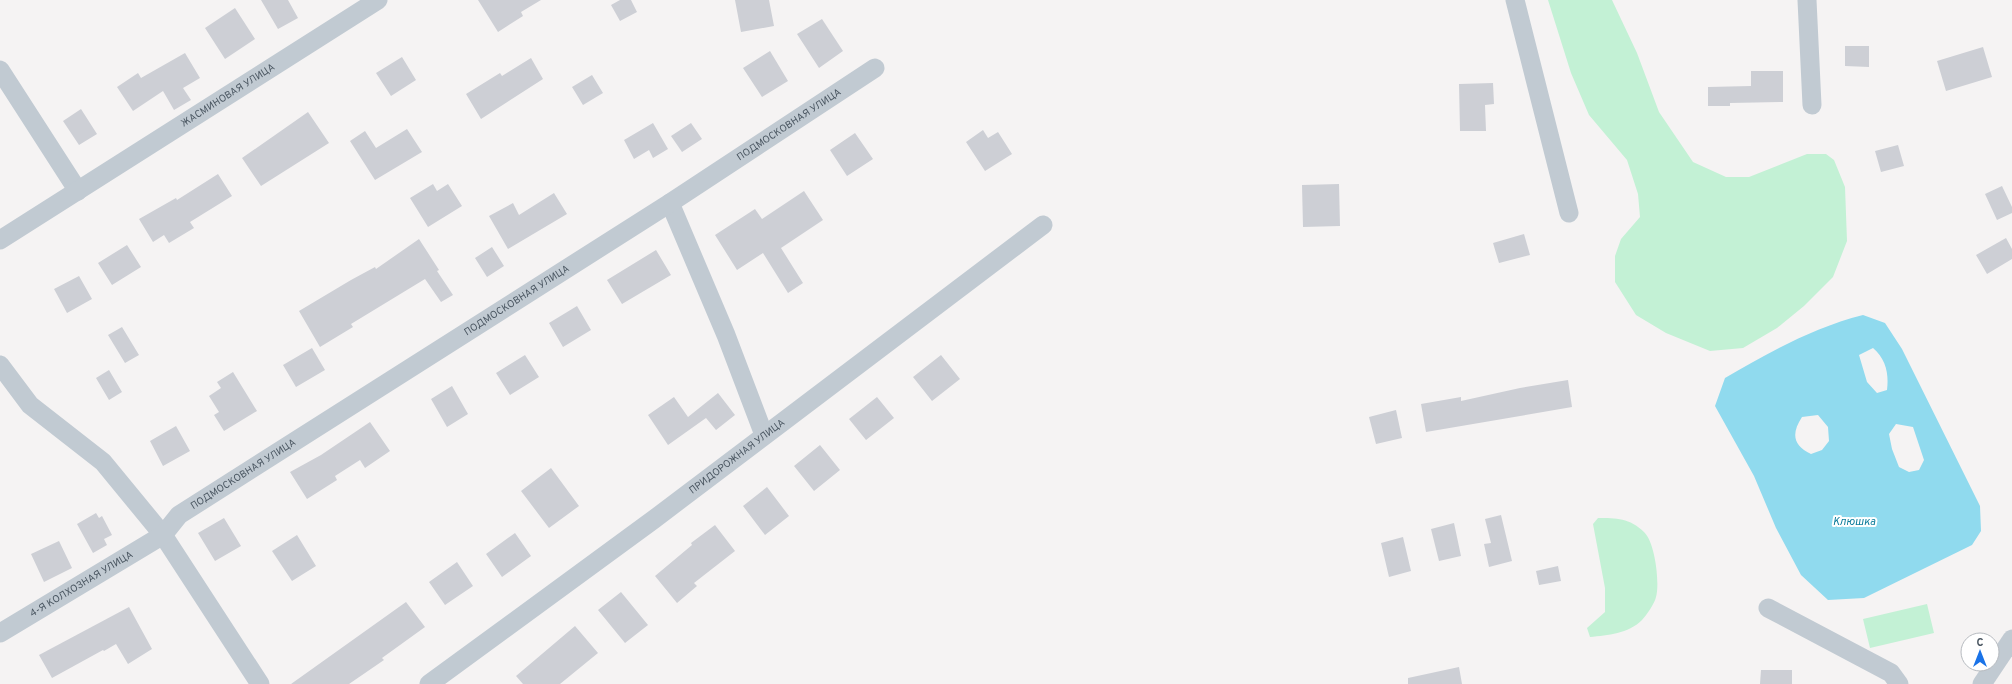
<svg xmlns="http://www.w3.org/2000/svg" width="2012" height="684" viewBox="0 0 2012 684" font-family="Overpass,sans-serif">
<rect width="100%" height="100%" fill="#f5f3f3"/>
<path fill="#c3f1d5" d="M 1548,0 L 1612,0 L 1637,53 L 1659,112 L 1693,162 L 1726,177 L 1749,177 L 1807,154 L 1826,154 L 1834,160 L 1845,187 L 1847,241 L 1833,277 L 1804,306 L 1777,328 L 1743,348 L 1710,351 L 1666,333 L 1636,315 L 1615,282 L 1615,256 L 1621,239 L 1640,217 L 1638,194 L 1627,160 L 1589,115 L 1571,73 Z
M 1598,518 C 1616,518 1630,518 1644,532 C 1655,542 1660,583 1656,597 C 1655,603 1646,616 1642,620 C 1628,634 1608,635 1590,637 L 1587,628 L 1605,612 L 1605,588 L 1593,524 Z
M 1927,604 L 1934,633 L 1870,648 L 1863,619 Z"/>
<path fill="#90daee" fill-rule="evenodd" d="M 1863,315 L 1885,323 L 1902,349 L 1980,506 L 1981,531 L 1972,545 L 1864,598 L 1828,600 L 1801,575 L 1776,528 L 1754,476 L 1715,406 L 1725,378 C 1770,352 1812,328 1863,315 ZM 1873,348 C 1886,359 1889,374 1887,390 L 1877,393 L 1867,382 L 1859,355 ZM 1818,415 L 1828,427 L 1829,441 L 1822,450 L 1811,454 C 1793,445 1791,434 1802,417 ZM 1896,424 L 1913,427 L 1924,460 L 1919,470 L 1909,472 L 1899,467 L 1892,449 L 1889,434 Z"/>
<path fill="#cdcfd5" d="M 261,0 L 288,0 L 298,18 L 278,29 Z
M 478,0 L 541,0 L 521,12 L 523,16 L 498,32 Z
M 620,0 L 631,0 L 637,12 L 620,21 L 611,5 Z
M 735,0 L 769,0 L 774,26 L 741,32 Z
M 235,8 L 255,39 L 225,59 L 205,28 Z
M 822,19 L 843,51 L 819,68 L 797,34 Z
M 1845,46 L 1869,46 L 1869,67 L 1845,66 Z
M 1983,47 L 1992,77 L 1946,91 L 1937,61 Z
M 770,51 L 788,81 L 762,97 L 743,68 Z
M 185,53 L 200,78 L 183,88 L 191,100 L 174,110 L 163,91 L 133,111 L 117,87 L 138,73 L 141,78 Z
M 402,57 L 416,80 L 391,96 L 376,73 Z
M 531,58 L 543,79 L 481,119 L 466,94 L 500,73 L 502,76 Z
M 1751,71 L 1783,71 L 1783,102 L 1730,103 L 1730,106 L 1708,106 L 1708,87 L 1751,86 Z
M 592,75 L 603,93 L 583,105 L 572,87 Z
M 1493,83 L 1494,104 L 1485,105 L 1486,131 L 1460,131 L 1459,84 Z
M 81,109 L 97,134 L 79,145 L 63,121 Z
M 308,112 L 329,143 L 261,186 L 242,158 Z
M 653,123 L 668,149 L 653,158 L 649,150 L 634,159 L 624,140 Z
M 691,123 L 702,139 L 682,152 L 671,136 Z
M 407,129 L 422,152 L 375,180 L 350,141 L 365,131 L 376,148 Z
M 983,130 L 988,138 L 998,132 L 1012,154 L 985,171 L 966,142 Z
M 855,133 L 873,159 L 847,176 L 830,150 Z
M 1898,145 L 1904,166 L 1881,172 L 1875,151 Z
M 218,174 L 232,196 L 190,222 L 194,228 L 169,243 L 164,235 L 153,242 L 139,219 L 176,198 L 177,200 Z
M 433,184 L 437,191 L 448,184 L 462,206 L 428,227 L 410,198 Z
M 1339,184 L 1340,226 L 1303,227 L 1302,185 Z
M 2002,186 L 2012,207 L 2012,213 L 1997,220 L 1985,194 Z
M 804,191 L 823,220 L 781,248 L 803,283 L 788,293 L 763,253 L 737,270 L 715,235 L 755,209 L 762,219 Z
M 554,193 L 567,214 L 508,249 L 489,216 L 513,203 L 519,215 Z
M 1524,234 L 1530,255 L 1499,263 L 1493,243 Z
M 2006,238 L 2012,249 L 2012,259 L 1987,274 L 1976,255 Z
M 419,239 L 439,270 L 437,271 L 453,295 L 441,302 L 425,279 L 351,324 L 353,327 L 320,347 L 299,311 L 351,280 L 375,267 L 376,269 Z
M 127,245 L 141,267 L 112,285 L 98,263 Z
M 492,247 L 504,266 L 487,277 L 475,258 Z
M 656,250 L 671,275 L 622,304 L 607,280 Z
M 79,276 L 92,299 L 67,313 L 54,289 Z
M 577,306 L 591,330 L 563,347 L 549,323 Z
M 122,327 L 139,355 L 125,363 L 108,335 Z
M 312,348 L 325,370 L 296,387 L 283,365 Z
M 525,355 L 539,377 L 510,395 L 496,373 Z
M 941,355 L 960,379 L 932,401 L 913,377 Z
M 109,370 L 122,392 L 109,400 L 96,378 Z
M 233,372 L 257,411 L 224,431 L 214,415 L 219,412 L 209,396 L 221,388 L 217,382 Z
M 1568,380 L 1572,407 L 1426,432 L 1421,404 L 1461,397 L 1461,401 L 1520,388 Z
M 452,386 L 468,414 L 447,427 L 431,399 Z
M 718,393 L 735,415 L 716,430 L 706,418 L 668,445 L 648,415 L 674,397 L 688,417 Z
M 877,397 L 894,418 L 866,440 L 849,419 Z
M 1396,410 L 1402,438 L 1376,444 L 1369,417 Z
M 370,422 L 390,451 L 365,468 L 360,460 L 335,476 L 337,480 L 307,499 L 290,472 L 321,455 Z
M 176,426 L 190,451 L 163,466 L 150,441 Z
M 820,445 L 840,470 L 814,491 L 794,466 Z
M 551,468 L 579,506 L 549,528 L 521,491 Z
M 767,487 L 789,516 L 765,535 L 743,506 Z
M 96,513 L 99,518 L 102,516 L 112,535 L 104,539 L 107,545 L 93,553 L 77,524 Z
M 1501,515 L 1512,561 L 1489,567 L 1484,544 L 1491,543 L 1485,519 Z
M 224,518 L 241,546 L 215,561 L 198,533 Z
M 1454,523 L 1461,556 L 1439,561 L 1431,529 Z
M 715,525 L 735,551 L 694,583 L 697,586 L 677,603 L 655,576 L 692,545 L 691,543 Z
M 515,533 L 531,556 L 502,577 L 486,554 Z
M 297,535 L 316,566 L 292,581 L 272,551 Z
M 1403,537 L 1411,571 L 1389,577 L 1381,543 Z
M 59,541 L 72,568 L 44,582 L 31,554 Z
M 457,562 L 473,586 L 445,605 L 429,582 Z
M 1558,566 L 1561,581 L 1539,585 L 1536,571 Z
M 621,592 L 648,625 L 625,643 L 598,610 Z
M 406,602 L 425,627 L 382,658 L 384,660 L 349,684 L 291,684 Z
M 129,607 L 152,649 L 128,664 L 116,644 L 104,651 L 103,650 L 52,678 L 39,655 Z
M 575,626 L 598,653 L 560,684 L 523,684 L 516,676 Z
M 1459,667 L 1462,684 L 1408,684 L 1408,678 Z
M 1761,670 L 1792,670 L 1792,684 L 1760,684 Z"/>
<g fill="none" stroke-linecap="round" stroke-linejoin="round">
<g stroke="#c1cad2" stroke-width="19">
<path d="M 1515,0 L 1569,213"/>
<path d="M 1807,0 L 1812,105"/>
<path d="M 0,70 L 78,191"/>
<path d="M 670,203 L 726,335 L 764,435"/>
<path id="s1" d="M 0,240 L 378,0"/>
<path d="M 0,365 L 30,405 L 103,462 L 163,535 L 260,684"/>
<path d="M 1768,608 L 1891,673 L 1899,684"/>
<path id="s2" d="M 0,633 L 163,535 L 179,515 L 670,203 L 875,68"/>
<path id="s3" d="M 429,684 L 653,520 L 1043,225"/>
<path d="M 1982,684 L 2012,639"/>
</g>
</g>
<g text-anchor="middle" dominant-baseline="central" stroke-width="4" stroke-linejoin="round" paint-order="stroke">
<g font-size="10" fill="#4a5661" stroke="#fff">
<text stroke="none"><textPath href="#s1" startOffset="270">ЖАСМИНОВАЯ УЛИЦА</textPath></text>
<text stroke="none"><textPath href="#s2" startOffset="940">ПОДМОСКОВНАЯ УЛИЦА</textPath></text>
<text stroke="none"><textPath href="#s2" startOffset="616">ПОДМОСКОВНАЯ УЛИЦА</textPath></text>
<text stroke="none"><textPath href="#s3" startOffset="383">ПРИДОРОЖНАЯ УЛИЦА</textPath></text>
<text stroke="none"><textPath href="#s2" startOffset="292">ПОДМОСКОВНАЯ УЛИЦА</textPath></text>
<text stroke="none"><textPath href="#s2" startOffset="95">4-Я КОЛХОЗНАЯ УЛИЦА</textPath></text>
</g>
<g font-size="11" font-style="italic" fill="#0c7c9b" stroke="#fff">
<text x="1854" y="522">Клюшка</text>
</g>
</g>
<g transform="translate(1980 652)"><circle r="19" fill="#ffffff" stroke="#b7bbc0"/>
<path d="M0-3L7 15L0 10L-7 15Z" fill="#1a73e8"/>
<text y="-6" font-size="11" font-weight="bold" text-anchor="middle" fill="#4a5661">С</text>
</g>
</svg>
